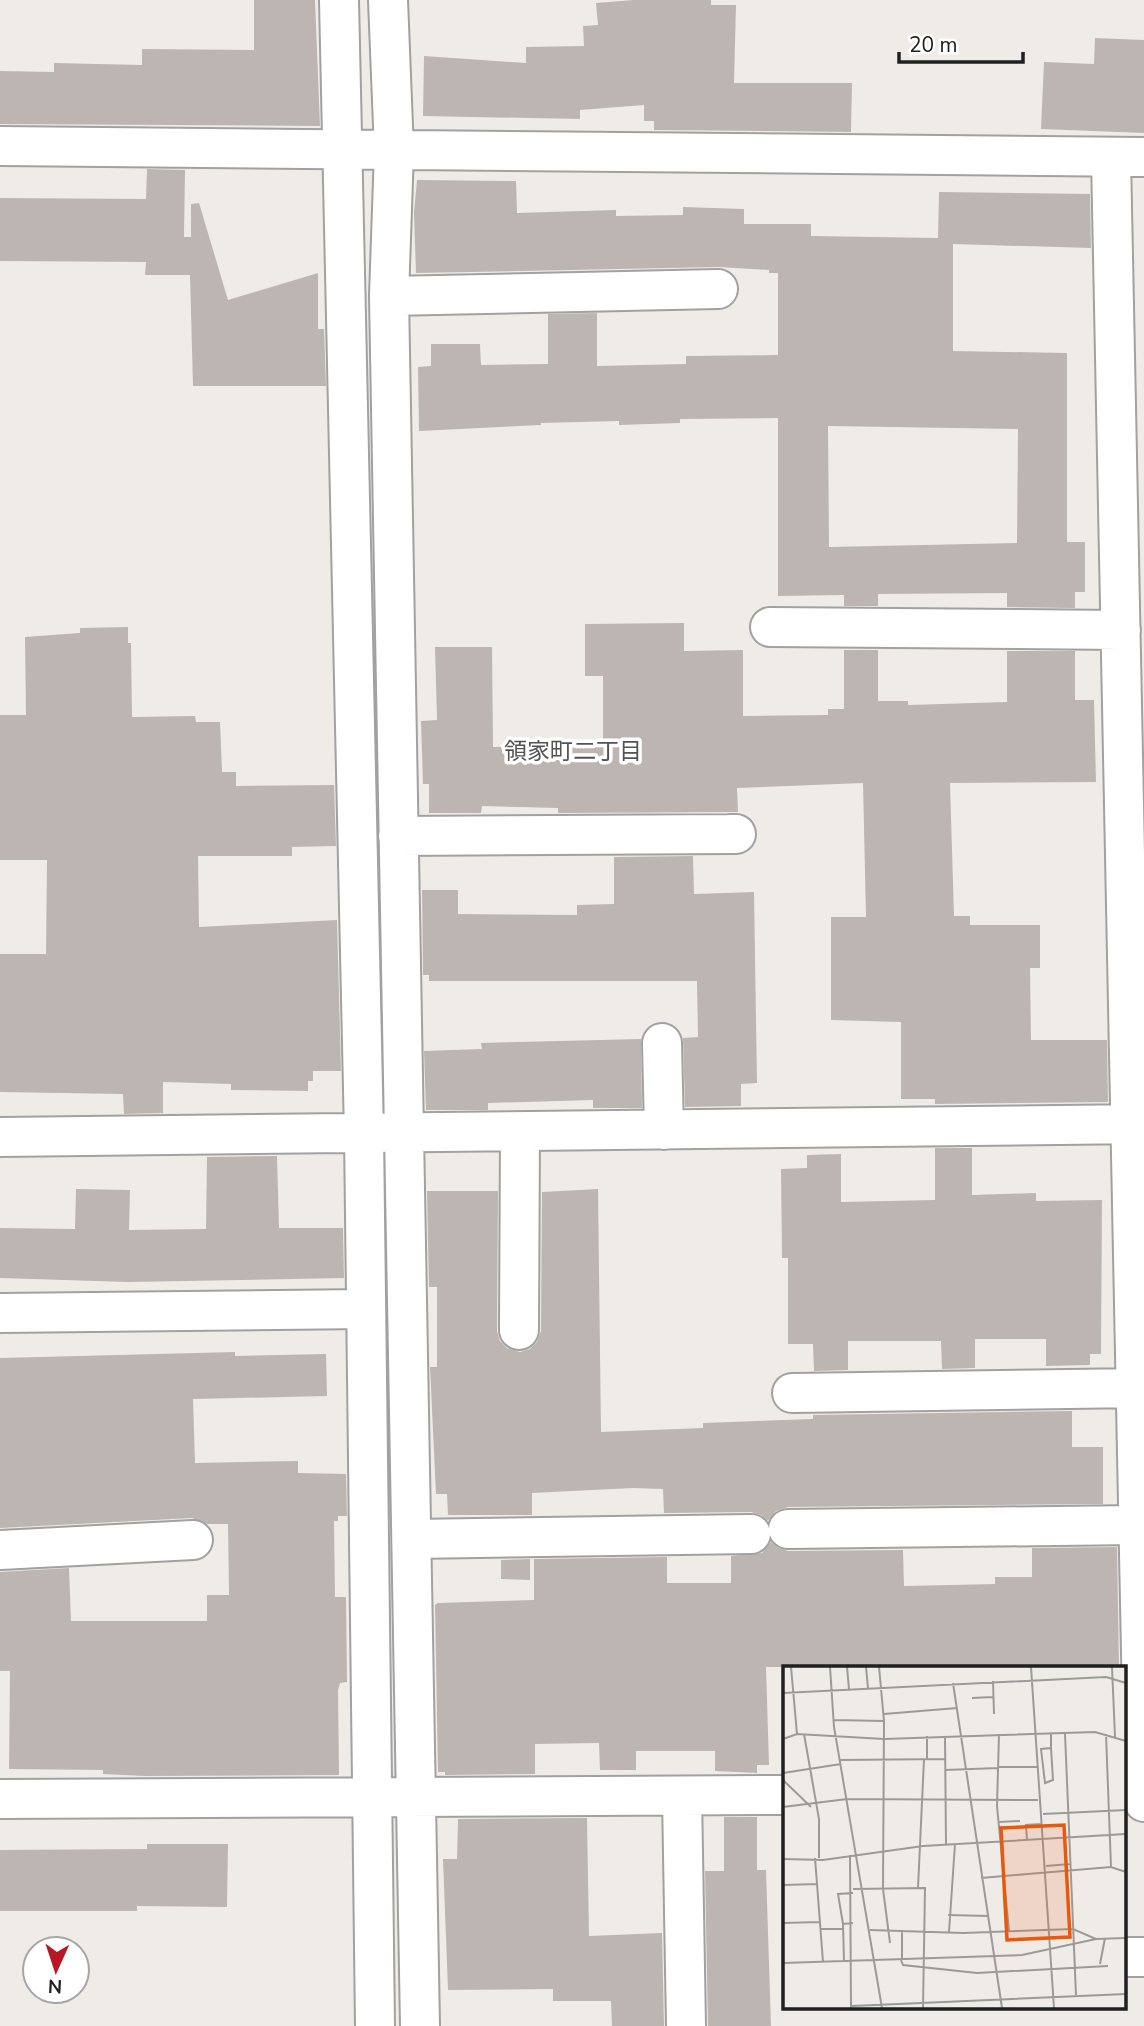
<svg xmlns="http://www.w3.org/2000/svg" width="1144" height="2026" viewBox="0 0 1144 2026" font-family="'Nunito Sans','Noto Sans JP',sans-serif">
<rect width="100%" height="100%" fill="#efece8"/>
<path fill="#bdb5b1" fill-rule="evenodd" d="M 254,0 L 315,0 L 320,126 L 0,124 L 0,71 L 54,72 L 54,63 L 142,65 L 142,49 L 254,50 Z
M 634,0 L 711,0 L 711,5 L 736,5 L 734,83 L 852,83 L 851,132 L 654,130 L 654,121 L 644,121 L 644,105 L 580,110 L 580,119 L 423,116 L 424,56 L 526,63 L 526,47 L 584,46 L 583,26 L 598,25 L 596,3 Z
M 1095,38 L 1144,40 L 1144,133 L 1041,129 L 1044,62 L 1094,64 Z
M 147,169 L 185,170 L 184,237 L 191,237 L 191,204 L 199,203 L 228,300 L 318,273 L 318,329 L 324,329 L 326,386 L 193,386 L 190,275 L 145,275 L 146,262 L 0,261 L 0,198 L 146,199 Z
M 417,180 L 516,181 L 517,213 L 616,210 L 616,216 L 683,215 L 683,207 L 744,209 L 744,224 L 811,224 L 811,236 L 938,238 L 939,192 L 1090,194 L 1091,248 L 953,244 L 953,351 L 1067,353 L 1067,542 L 1085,542 L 1085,592 L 1075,592 L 1075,608 L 1007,607 L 1007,593 L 878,594 L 878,606 L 844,606 L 844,595 L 778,596 L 778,418 L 680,419 L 680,423 L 619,425 L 619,421 L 541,423 L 541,425 L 419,431 L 418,367 L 431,366 L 431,344 L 480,344 L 481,365 L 548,364 L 548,314 L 597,313 L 597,366 L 686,364 L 686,356 L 778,355 L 778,273 L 769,273 L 769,270 L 718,267 L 416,273 L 414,213 ZM 828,426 L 1018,429 L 1017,543 L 829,547 Z
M 684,623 L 684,651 L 743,650 L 743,716 L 828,715 L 828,709 L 844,709 L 844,650 L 878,650 L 878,701 L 908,701 L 908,705 L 1007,702 L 1007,651 L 1075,651 L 1075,700 L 1094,700 L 1096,782 L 950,783 L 954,916 L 970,916 L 970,925 L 1040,925 L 1040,968 L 1030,968 L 1031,1040 L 1107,1040 L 1108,1102 L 935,1104 L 935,1099 L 901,1099 L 901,1022 L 831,1020 L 831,917 L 866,917 L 863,783 L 737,788 L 738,812 L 558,813 L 558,808 L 482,806 L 481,813 L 429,813 L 429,784 L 423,784 L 421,721 L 437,720 L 435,647 L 492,647 L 493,747 L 603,745 L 603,676 L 585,676 L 585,624 Z
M 128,627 L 128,643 L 131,643 L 132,717 L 195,716 L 196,722 L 220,722 L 222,772 L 236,772 L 236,786 L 334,785 L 336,846 L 292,847 L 292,856 L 198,856 L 199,927 L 337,920 L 341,1071 L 313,1071 L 313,1081 L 308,1081 L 308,1091 L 231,1090 L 231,1084 L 163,1082 L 163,1113 L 124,1114 L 123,1094 L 0,1092 L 0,954 L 46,954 L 47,860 L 0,860 L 0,715 L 26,715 L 25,637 L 80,633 L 80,628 Z
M 693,856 L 694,894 L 754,892 L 757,1083 L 741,1084 L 741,1106 L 685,1107 L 683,1038 L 698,1037 L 697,981 L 429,981 L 429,975 L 423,975 L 422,890 L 458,890 L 458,914 L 577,915 L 577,905 L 614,904 L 614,857 Z
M 641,1039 L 642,1108 L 593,1108 L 593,1100 L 488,1103 L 488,1110 L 426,1110 L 424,1051 L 482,1049 L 481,1043 Z
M 935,1148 L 972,1148 L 972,1195 L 1036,1193 L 1036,1201 L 1102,1200 L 1101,1354 L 1090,1354 L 1090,1365 L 1046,1366 L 1046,1339 L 975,1339 L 975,1368 L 942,1369 L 941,1341 L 848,1341 L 848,1370 L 814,1371 L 813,1344 L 788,1344 L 788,1258 L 782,1258 L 781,1169 L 807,1168 L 807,1155 L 841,1154 L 841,1202 L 935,1200 Z
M 277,1156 L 279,1228 L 343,1228 L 344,1278 L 128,1282 L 0,1278 L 0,1228 L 75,1229 L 76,1189 L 130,1190 L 129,1230 L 206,1229 L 207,1157 Z
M 598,1189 L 601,1432 L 703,1428 L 703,1423 L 813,1419 L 813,1415 L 1072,1411 L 1072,1447 L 1103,1447 L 1103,1504 L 788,1507 L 776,1511 L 768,1521 L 761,1515 L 751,1512 L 664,1513 L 663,1489 L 633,1488 L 532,1493 L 532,1515 L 448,1515 L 447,1494 L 436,1494 L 430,1367 L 437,1367 L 437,1287 L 429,1287 L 427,1191 L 498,1191 L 497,1331 L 500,1341 L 507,1348 L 520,1352 L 530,1349 L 537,1342 L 541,1331 L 542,1192 Z
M 235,1352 L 235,1356 L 326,1354 L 327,1396 L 193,1399 L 195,1463 L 298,1461 L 298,1473 L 346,1474 L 347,1516 L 338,1516 L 338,1521 L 334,1521 L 335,1597 L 346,1597 L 347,1682 L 340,1683 L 338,1690 L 339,1775 L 145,1776 L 103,1774 L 103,1770 L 9,1769 L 10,1671 L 0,1671 L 0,1572 L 69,1568 L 71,1621 L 207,1621 L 207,1595 L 229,1595 L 228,1524 L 207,1524 L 192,1518 L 0,1528 L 0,1358 Z
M 771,1542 L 778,1548 L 788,1551 L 903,1550 L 904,1586 L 995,1584 L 995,1577 L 1032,1577 L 1032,1548 L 1117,1547 L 1119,1667 L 766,1667 L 769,1765 L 757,1765 L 757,1773 L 715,1771 L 715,1751 L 636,1751 L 636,1770 L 600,1770 L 599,1743 L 535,1744 L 535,1774 L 445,1775 L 445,1772 L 438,1772 L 435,1605 L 438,1603 L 534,1600 L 534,1559 L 667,1557 L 667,1583 L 731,1583 L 731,1556 L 762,1553 Z
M 530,1559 L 530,1580 L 501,1579 L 501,1560 Z
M 724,1817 L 757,1817 L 757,1870 L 766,1870 L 771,2026 L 708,2026 L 705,1871 L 724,1871 Z
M 587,1818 L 589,1936 L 662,1933 L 664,2026 L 612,2026 L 611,2001 L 553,2001 L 553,1989 L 448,1990 L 443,1859 L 457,1859 L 458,1819 Z
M 147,1844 L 228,1844 L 227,1907 L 137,1906 L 137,1911 L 0,1911 L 0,1850 L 147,1849 Z"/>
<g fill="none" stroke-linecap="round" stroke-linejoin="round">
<defs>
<path id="minor" d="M 339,0 L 364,1134 L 375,2026
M 388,0 L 394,151 L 389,296 L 420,2026
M 0,146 L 1144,157
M 1111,157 L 1144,1802
M 389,296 L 718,289
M 770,627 L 1121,630
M 398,836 L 736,834 L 730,834
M 662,1043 L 664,1130
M 0,1137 L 1144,1124
M 0,1313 L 366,1309
M 519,1330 L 520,1132
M 792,1393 L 1137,1388
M 788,1529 L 1137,1525
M 413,1539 L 751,1534
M 0,1550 L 193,1540
M 682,1796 L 686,2026
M 0,1799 L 785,1795
M 1125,1957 L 1144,1957"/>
</defs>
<use href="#minor" stroke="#a1a1a1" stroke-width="42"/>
<use href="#minor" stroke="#fff" stroke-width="38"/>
</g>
<g text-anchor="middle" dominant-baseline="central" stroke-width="7" stroke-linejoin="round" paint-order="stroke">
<g font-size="23" fill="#535353" stroke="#fff">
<text x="573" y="751">領家町二丁目</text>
</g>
</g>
<g transform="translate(783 1666)">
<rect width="343" height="343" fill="#efece8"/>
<path fill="none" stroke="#9c9a98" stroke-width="2" d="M 8,1 L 14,68M 47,1 L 51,61 L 99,342M 64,1 L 66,23M 83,1 L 85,22M 96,1 L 101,55 L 100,223 L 107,277M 248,1 L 271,342M 329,1 L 332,71M 210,15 L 211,48M 170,17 L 219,342M 0,27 L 323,11 L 343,17M 189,32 L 210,31M 101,48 L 174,42M 51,54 L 101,55M 21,68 L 36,153 L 36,192M 216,68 L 214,140 L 226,265M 282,68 L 293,329M 323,68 L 328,201M 144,70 L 144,93M 162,70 L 163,179M 0,73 L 14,68 L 101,73 L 312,66 L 343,75M 268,82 L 270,114 L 262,117 L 258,83 L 268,82 L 268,68M 57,94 L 162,93M 216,101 L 255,101M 162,104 L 215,102M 0,107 L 58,98M 0,114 L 28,141M 0,141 L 64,133 L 255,134M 260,148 L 343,144M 216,156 L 237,155M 244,174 L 243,159 L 258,158M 67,189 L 68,342M 32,192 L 40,296M 0,193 L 40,194 L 140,180 L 343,168M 263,200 L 287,198M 198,212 L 328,201 L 343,206M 0,219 L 34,218M 135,222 L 141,93M 70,223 L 142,222 L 140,342M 165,249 L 205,250M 0,257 L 37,256M 60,258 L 55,228 L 70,227M 38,263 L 60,263M 87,264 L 180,267 L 290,263 L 313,273M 119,264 L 119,294M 166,266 L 172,178M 118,294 L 120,299 L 194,307 L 325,300M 61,295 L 60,258 L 70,257M 0,297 L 239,289 L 313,273 L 343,272M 317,298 L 322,272M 69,340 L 343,328"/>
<path fill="#e8590c" fill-opacity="0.15" stroke="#e8590c" stroke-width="3.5" d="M 281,159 L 287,271 L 224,274 L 218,162 Z"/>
<rect width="343" height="343" fill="none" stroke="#202020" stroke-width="3.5"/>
</g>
<g transform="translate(56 1970) rotate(183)"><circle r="33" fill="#ffffff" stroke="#a6a6a6" stroke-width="2"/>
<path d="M0-5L12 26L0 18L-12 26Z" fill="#b91724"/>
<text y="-10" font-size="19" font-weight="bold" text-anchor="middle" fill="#202020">N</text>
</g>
<path d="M899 52v10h124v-10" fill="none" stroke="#202020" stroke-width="3.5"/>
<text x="909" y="52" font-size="21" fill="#202020" stroke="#ffffff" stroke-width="5" paint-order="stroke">20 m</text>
</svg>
